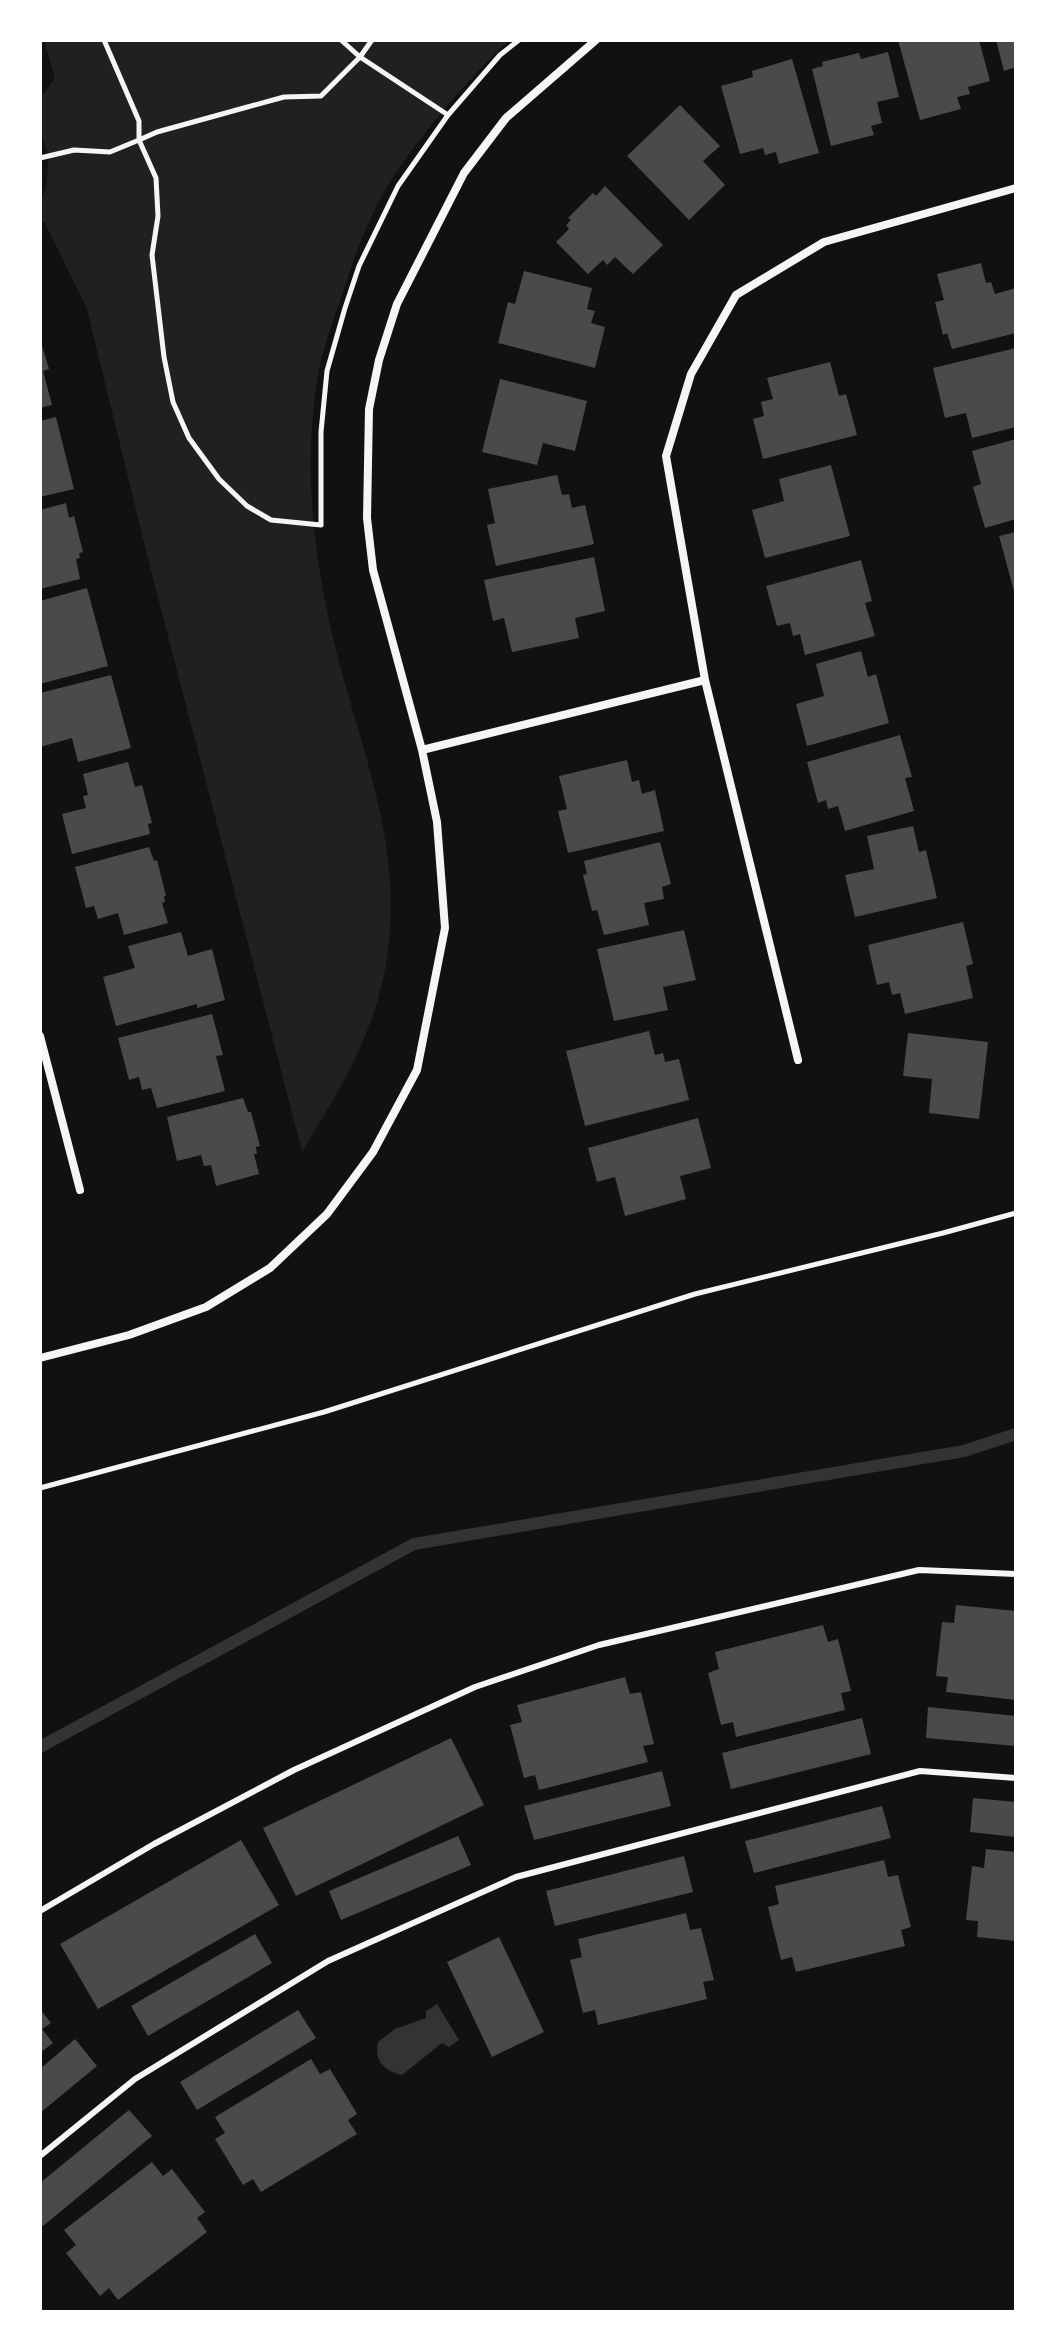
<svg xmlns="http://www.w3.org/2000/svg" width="1056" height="2352" viewBox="0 0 1056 2352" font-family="'Fira Sans',sans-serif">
<rect width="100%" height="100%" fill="#111"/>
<path fill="#202020" d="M 44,40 L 509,40 C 467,81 428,125 395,174 C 371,211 355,253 342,295 C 334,319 324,345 319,370 C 302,462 313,556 335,646 C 358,740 397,830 390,929 C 385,1015 347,1080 302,1151 L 148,559 L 87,309 L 45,223 L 40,221 L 40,202 L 46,187 L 49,156 L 40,132 L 40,99 L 55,78 Z"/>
<path fill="#333" d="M 437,2004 L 459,2040 L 449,2047 L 442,2043 L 402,2075 C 384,2071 374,2061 378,2042 L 395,2029 L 426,2018 L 426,2011 Z"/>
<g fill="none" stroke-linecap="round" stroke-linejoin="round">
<path stroke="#333" stroke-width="12" d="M 40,1747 L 414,1544 L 964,1451 L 1016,1434"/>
</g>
<path fill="#4a4a4a" d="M 898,40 L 979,40 L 990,81 L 968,87 L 970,94 L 957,97 L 961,109 L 920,120 Z
M 996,40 L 1016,40 L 1016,67 L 1004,71 Z
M 888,52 L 899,97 L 877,102 L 882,123 L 871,126 L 874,135 L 831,146 L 812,69 L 823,66 L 822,62 L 859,53 L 861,59 Z
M 792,59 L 819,153 L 779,164 L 776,152 L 765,155 L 763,148 L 740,154 L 721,86 L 753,77 L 752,71 Z
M 680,105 L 720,146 L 703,161 L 725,185 L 689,220 L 627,156 Z
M 605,186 L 663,245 L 633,274 L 615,257 L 607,265 L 603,260 L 588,274 L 556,242 L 569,229 L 566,225 L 571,220 L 568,218 L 593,193 L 596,196 Z
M 981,263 L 986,283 L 991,282 L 995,294 L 1016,288 L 1016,333 L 952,349 L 947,333 L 943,335 L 935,302 L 944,300 L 937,274 Z
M 524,271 L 592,288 L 587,309 L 595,311 L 591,323 L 605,327 L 595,368 L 498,343 L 508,302 L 515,304 Z
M 40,339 L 49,369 L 43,371 L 52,405 L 40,408 Z
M 1016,348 L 1016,427 L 972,438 L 966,413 L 945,418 L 933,368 Z
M 830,362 L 839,396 L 846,394 L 857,435 L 763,459 L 753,419 L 764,416 L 761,402 L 773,399 L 767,378 Z
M 500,379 L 587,401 L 575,451 L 543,443 L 537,465 L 482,452 Z
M 56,417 L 74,489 L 40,497 L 40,421 Z
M 1016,439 L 1016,519 L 985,528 L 973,487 L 981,484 L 972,451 Z
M 831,465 L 850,536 L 765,558 L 752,510 L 784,501 L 779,479 Z
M 557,475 L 562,495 L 569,494 L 572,508 L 585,505 L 594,544 L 496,566 L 487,525 L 495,523 L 488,489 Z
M 66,503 L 69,518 L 74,516 L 83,552 L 79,553 L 80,558 L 76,559 L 80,579 L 40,589 L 40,510 Z
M 1016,532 L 1016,595 L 1015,595 L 999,536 Z
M 594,557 L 605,611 L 575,618 L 579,638 L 512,652 L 504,618 L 493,621 L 484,580 Z
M 861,560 L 872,601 L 865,603 L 875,636 L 805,655 L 800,634 L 793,636 L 790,623 L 777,626 L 766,586 Z
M 87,588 L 108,666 L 40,684 L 40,653 L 42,653 L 40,601 Z
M 861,651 L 868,677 L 876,674 L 889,723 L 807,746 L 796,704 L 824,696 L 816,664 Z
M 111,675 L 131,748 L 78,762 L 72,738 L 40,747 L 40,693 Z
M 900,735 L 912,777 L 905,778 L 914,811 L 845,831 L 838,806 L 828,809 L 826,800 L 818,803 L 807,762 Z
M 627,760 L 632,782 L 639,780 L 642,794 L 655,790 L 664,831 L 568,853 L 558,811 L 567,809 L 559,776 Z
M 128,762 L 135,787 L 142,785 L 152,823 L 148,824 L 150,834 L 72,854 L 62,814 L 86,808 L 83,796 L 88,795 L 83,774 Z
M 913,826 L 919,852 L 926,850 L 937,898 L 855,917 L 845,875 L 874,869 L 867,836 Z
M 660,842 L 671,884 L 662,887 L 664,899 L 644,903 L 649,925 L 604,935 L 597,910 L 592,911 L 583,875 L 587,874 L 584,861 Z
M 149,847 L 154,861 L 157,860 L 166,896 L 164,896 L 165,902 L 162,903 L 168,923 L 124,935 L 118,913 L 98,919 L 94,906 L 86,908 L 75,867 Z
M 963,922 L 973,964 L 966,966 L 973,998 L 905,1014 L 900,993 L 892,995 L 889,982 L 877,985 L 868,945 Z
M 684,930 L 696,980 L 663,987 L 668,1010 L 614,1021 L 597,949 Z
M 181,932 L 188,956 L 212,949 L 225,1000 L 197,1008 L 197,1004 L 116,1026 L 103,977 L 135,968 L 128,946 Z
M 212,1014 L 223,1055 L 216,1056 L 225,1091 L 157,1108 L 151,1088 L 142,1090 L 139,1077 L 129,1080 L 118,1038 Z
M 649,1031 L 655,1055 L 663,1053 L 665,1062 L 679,1059 L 689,1100 L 585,1126 L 566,1051 Z
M 908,1033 L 988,1042 L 979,1119 L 929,1113 L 932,1079 L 903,1076 Z
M 243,1098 L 248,1112 L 251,1112 L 260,1146 L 256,1147 L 257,1154 L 254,1154 L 259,1174 L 216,1186 L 211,1165 L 204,1166 L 201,1155 L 177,1161 L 167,1117 Z
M 698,1118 L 711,1168 L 680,1176 L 686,1199 L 625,1216 L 615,1177 L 597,1182 L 588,1148 Z
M 956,1605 L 1016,1611 L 1016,1700 L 946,1692 L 948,1677 L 936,1676 L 942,1622 L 954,1623 Z
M 823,1625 L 828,1642 L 838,1639 L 851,1691 L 841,1693 L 845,1710 L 736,1737 L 733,1722 L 721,1725 L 708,1673 L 719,1669 L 715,1652 Z
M 625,1677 L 630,1694 L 641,1692 L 654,1744 L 643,1746 L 648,1762 L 539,1790 L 535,1775 L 524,1778 L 510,1725 L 522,1722 L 517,1705 Z
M 928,1707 L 1016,1716 L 1016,1746 L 926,1738 Z
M 862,1718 L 871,1754 L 731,1789 L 722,1753 Z
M 451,1738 L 484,1805 L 296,1896 L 263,1828 Z
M 662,1771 L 671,1806 L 534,1840 L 524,1806 Z
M 973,1798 L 1016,1802 L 1016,1837 L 970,1832 Z
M 882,1806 L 891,1838 L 754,1873 L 745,1841 Z
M 458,1836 L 471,1865 L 341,1920 L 329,1891 Z
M 241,1840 L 279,1905 L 98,2009 L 60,1944 Z
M 986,1849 L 1016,1852 L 1016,1941 L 977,1937 L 978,1921 L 966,1920 L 972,1866 L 984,1868 Z
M 684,1856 L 693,1892 L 555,1926 L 546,1891 Z
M 884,1860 L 888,1877 L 898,1875 L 911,1927 L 901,1930 L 905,1946 L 796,1972 L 792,1957 L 781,1960 L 768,1907 L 779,1904 L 775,1886 Z
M 686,1913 L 690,1930 L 701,1928 L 714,1980 L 703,1982 L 707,1999 L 598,2025 L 595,2010 L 583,2013 L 570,1960 L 582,1957 L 578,1939 Z
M 255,1934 L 272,1963 L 148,2036 L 131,2006 Z
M 499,1937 L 544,2032 L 492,2057 L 447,1962 Z
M 40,2009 L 51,2023 L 42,2029 L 53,2043 L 40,2053 Z
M 298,2010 L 316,2038 L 197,2110 L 180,2082 Z
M 75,2039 L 97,2066 L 40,2113 L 40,2069 Z
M 311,2059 L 320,2074 L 330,2069 L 357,2114 L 348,2120 L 357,2134 L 261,2192 L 253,2179 L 243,2185 L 215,2139 L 225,2133 L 215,2117 Z
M 129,2110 L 152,2136 L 43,2226 L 40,2223 L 40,2183 Z
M 152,2162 L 163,2176 L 172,2169 L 205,2212 L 197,2218 L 207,2232 L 118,2300 L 109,2288 L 100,2296 L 66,2253 L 76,2245 L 64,2230 Z"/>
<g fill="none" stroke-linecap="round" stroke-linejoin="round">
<path stroke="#f5f5f5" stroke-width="5" d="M 341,40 L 360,57 L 372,40
M 448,115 L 398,186 L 359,266 L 345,308 L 327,371 L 321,432 L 321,525 L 271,520 L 247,506 L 219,479 L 189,438 L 173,402 L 164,357 L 152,255 L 158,216 L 156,178 L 139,140 L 157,132 L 284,97 L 321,96 L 360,57 L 448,115 L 500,55 L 519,40
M 40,158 L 74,150 L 110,152 L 139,140 L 139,121 L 104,40
M 40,1488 L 324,1412 L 695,1294 L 943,1233 L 1016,1213"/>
<path stroke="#f5f5f5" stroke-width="6" d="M 40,1911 L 154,1844 L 294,1770 L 475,1687 L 599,1645 L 919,1570 L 1016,1574
M 40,2156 L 135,2079 L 328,1961 L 516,1877 L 920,1771 L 1016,1778"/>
<path stroke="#f5f5f5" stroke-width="8" d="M 422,750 L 705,680
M 40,1036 L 80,1190
M 798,1060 L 705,680 L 666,456 L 691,374 L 736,295 L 824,242 L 1016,188
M 40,1358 L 129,1335 L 206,1307 L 270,1268 L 327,1214 L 373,1152 L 417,1070 L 445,928 L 437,822 L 422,750 L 373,570 L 367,518 L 369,409 L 379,360 L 397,304 L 464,173 L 506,118 L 596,40"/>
</g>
<rect width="1056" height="2352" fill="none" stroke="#ffffff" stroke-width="84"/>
</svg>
